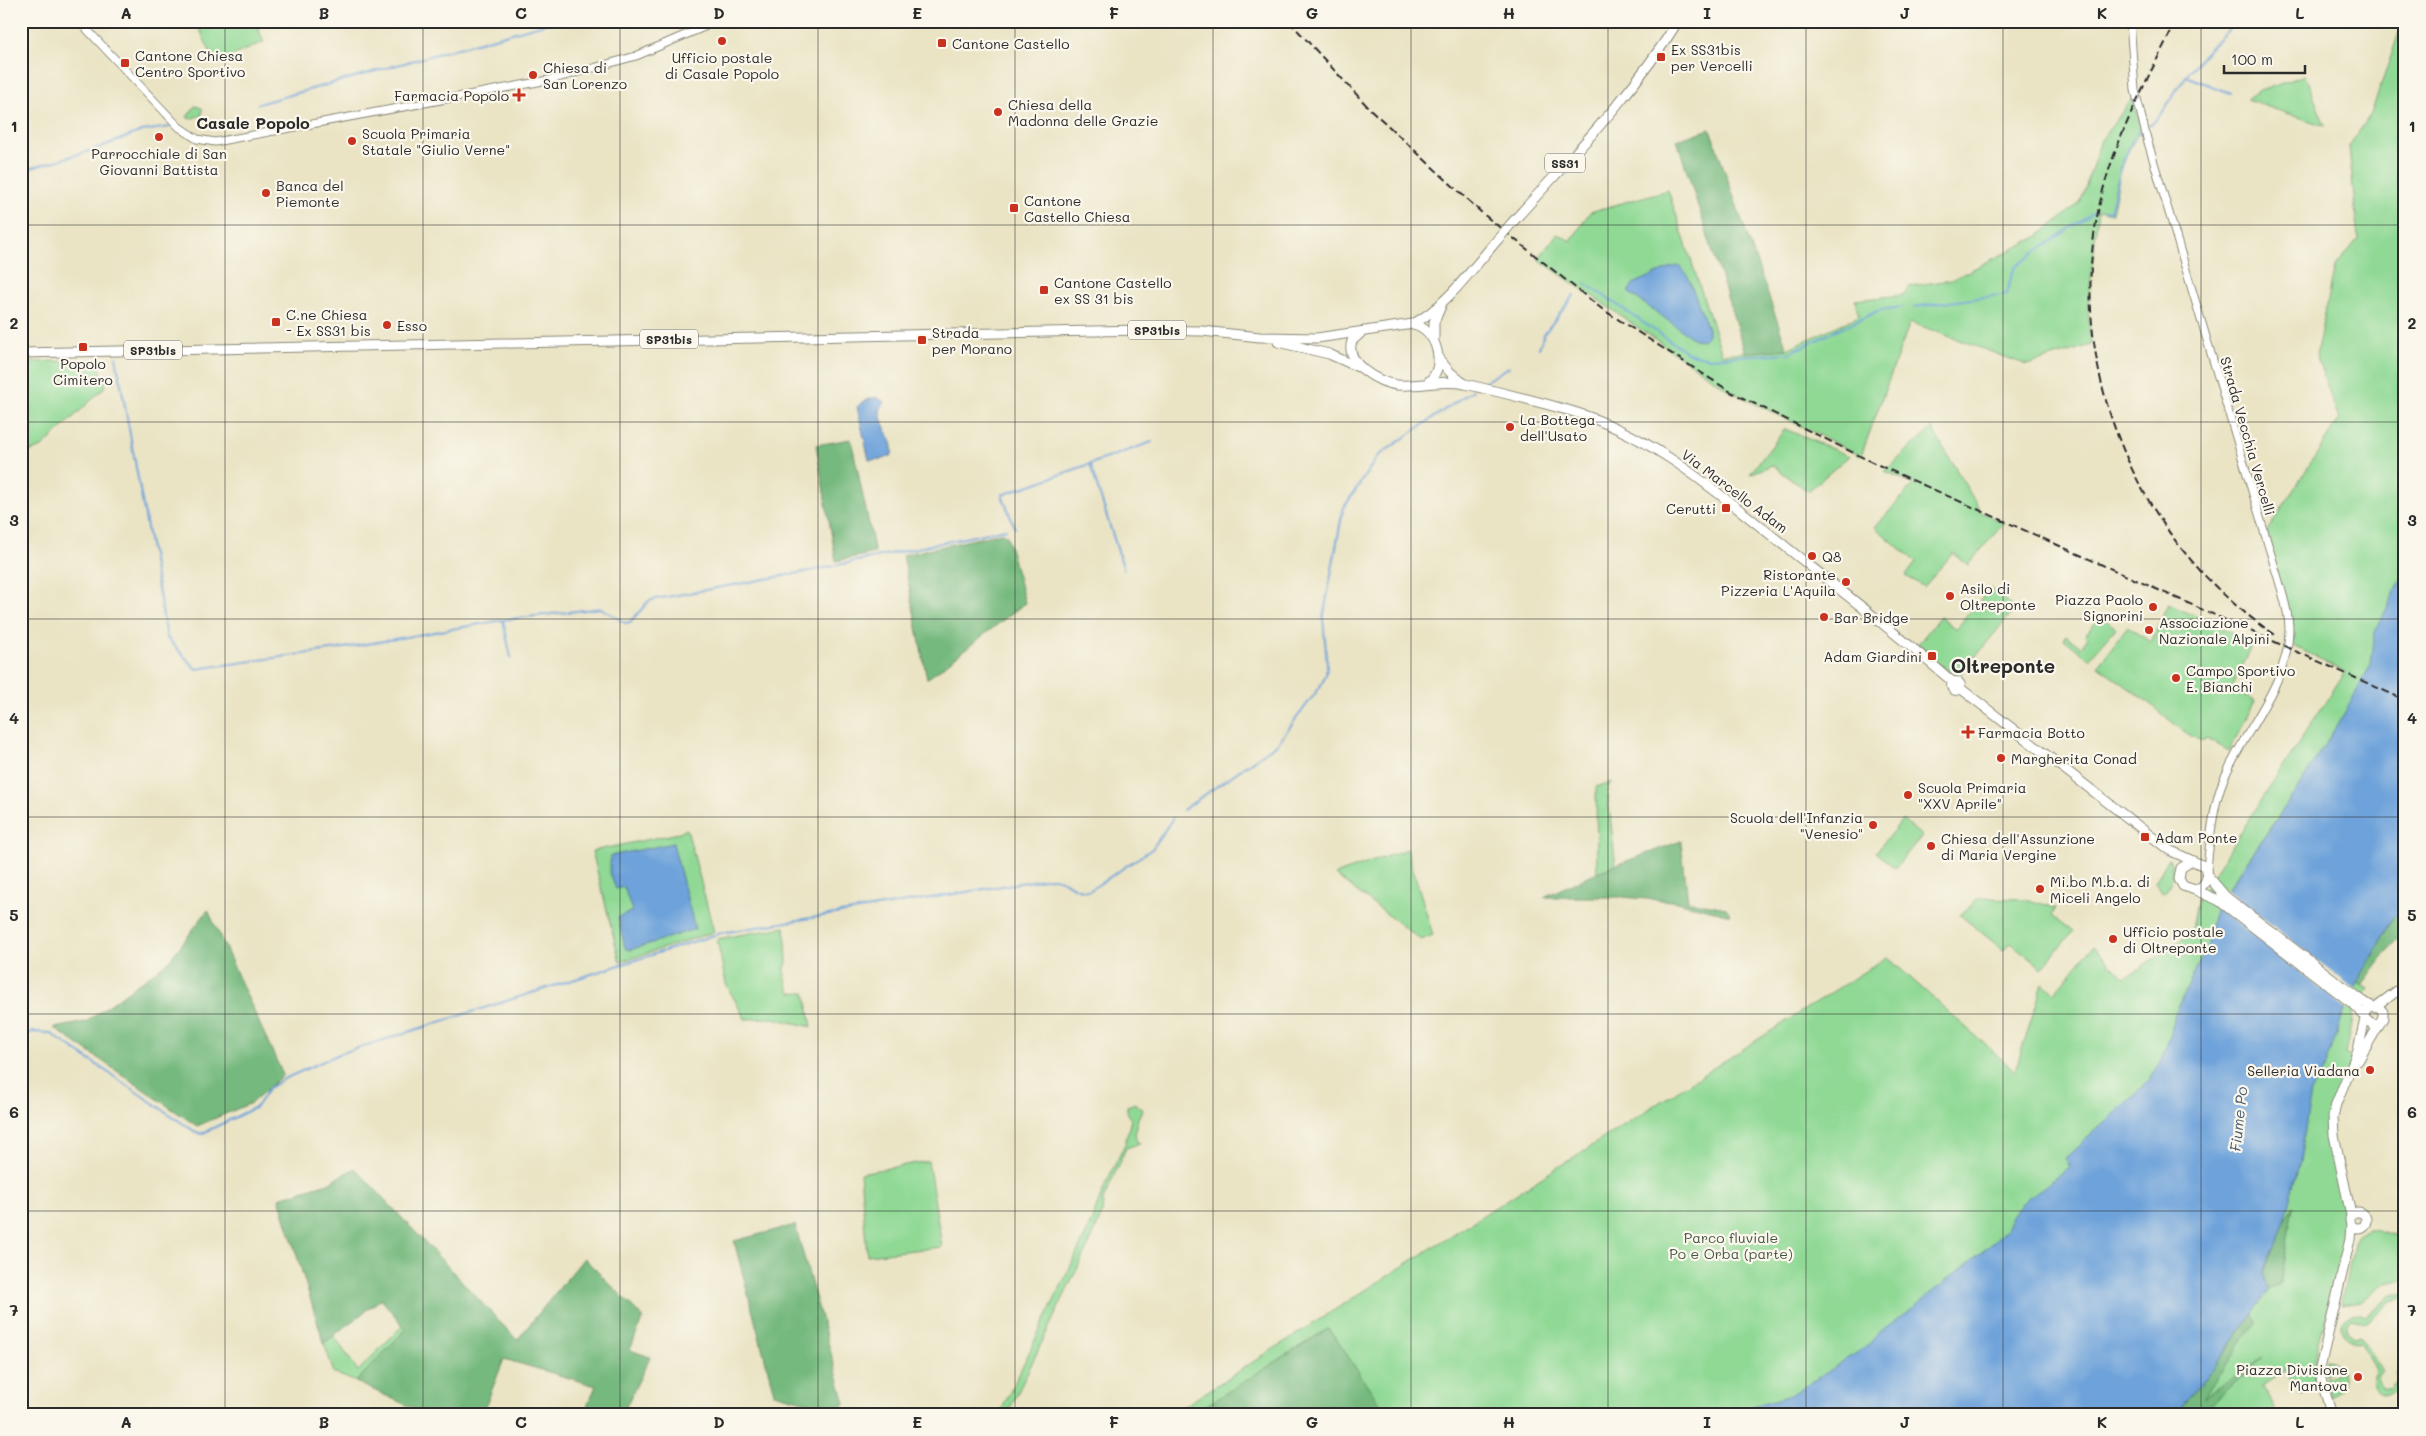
<svg xmlns="http://www.w3.org/2000/svg" width="2426" height="1436" viewBox="0 0 2426 1436" font-family="Mali,sans-serif">
<rect width="100%" height="100%" fill="#fbf7ec"/>
<filter id="ink" filterUnits="userSpaceOnUse"><feTurbulence type="fractalNoise" baseFrequency=".02" numOctaves="2"/><feDisplacementMap in="SourceGraphic" scale="10" xChannelSelector="R" yChannelSelector="G"/><feConvolveMatrix kernelMatrix="1 2 1 2 8 2 1 2 1" color-interpolation-filters="sRGB"/></filter>
<filter id="wash" filterUnits="userSpaceOnUse"><feTurbulence type="fractalNoise" baseFrequency=".0096" numOctaves="4" result="noise"/><feDisplacementMap in="SourceGraphic" scale="20" xChannelSelector="R" yChannelSelector="G"/><feGaussianBlur stdDeviation="1.12" result="paint"/><feColorMatrix in="noise" values="0 0 0 0 0 0 0 0 0 0 0 0 0 0 0 0 0 1.4 0 .05"/><feComposite in="paint" operator="in"/></filter>
<g filter="url(#wash)">
<rect width="100%" height="100%" fill="#eae4c5"/>
<path fill="#90d995" stroke="#5e8260" d="M 196,21 L 255,21 L 264,42 L 215,63 Z
M 2403,21 L 2405,685 L 2347,709 L 2300,785 L 2216,906 L 2346,1008 L 2357,983 L 2369,989 L 2353,1013 L 2345,1054 L 2353,1059 L 2329,1118 L 2332,1152 L 2346,1217 L 2342,1251 L 2314,1362 L 2316,1384 L 2304,1393 L 2299,1394 L 2285,1370 L 2262,1386 L 2278,1415 L 1170,1415 L 1887,957 L 2015,1071 L 2043,983 L 2054,993 L 2093,946 L 2125,978 L 2187,936 L 2192,929 L 2198,898 L 2345,672 L 2292,645 L 2295,634 L 2289,631 L 2267,531 L 2339,419 L 2316,355 L 2335,267 L 2358,239 L 2349,146 L 2371,114 Z
M 2305,75 L 2325,126 L 2247,100 L 2260,91 Z
M 2133,98 L 2141,127 L 2122,163 L 2112,213 L 2098,210 L 2088,307 L 2091,345 L 2027,365 L 1910,322 L 1861,456 L 1732,392 L 1538,259 L 1557,234 L 1571,241 L 1590,212 L 1668,190 L 1722,354 L 1787,349 L 1859,316 L 1855,300 L 1903,295 L 1910,286 L 1951,280 L 2037,237 L 2064,216 L 2081,201 L 2101,140 Z
M 195,106 L 202,108 L 202,115 L 189,119 L 187,117 Z
M 97,360 L 106,386 L 42,447 L 21,455 L 21,362 Z
M 1932,428 L 1981,512 L 2004,523 L 1968,565 L 1953,553 L 1924,587 L 1906,576 L 1916,562 L 1875,527 L 1914,484 L 1885,471 Z
M 1785,429 L 1849,456 L 1808,491 L 1772,465 L 1750,474 Z
M 1990,588 L 2015,609 L 1958,677 L 1931,659 L 1933,656 L 1918,644 L 1940,617 L 1956,629 Z
M 2168,604 L 2232,632 L 2252,647 L 2231,689 L 2255,701 L 2229,751 L 2206,738 L 2204,742 C 2181,733 2168,717 2149,703 C 2133,691 2115,678 2098,666 L 2127,627 L 2151,642 Z
M 2101,616 L 2116,628 L 2089,659 L 2064,639 L 2066,636 L 2081,647 L 2088,638 L 2085,635 Z
M 1611,782 L 1607,790 L 1616,867 L 1597,872 L 1596,787 Z
M 1902,820 L 1922,836 L 1895,868 L 1876,852 Z
M 687,829 L 714,932 L 620,962 L 592,851 L 679,833 Z
M 1407,849 L 1433,935 L 1421,940 L 1335,875 Z
M 2169,858 C 2175,873 2174,883 2163,894 L 2155,882 Z
M 1979,898 L 2025,899 L 2056,908 L 2052,915 L 2073,931 L 2042,968 L 2011,943 L 2003,950 L 1960,915 Z
M 785,927 L 787,962 L 784,972 L 790,993 L 805,992 L 812,1027 L 772,1018 L 745,1019 L 726,984 L 717,939 Z
M 1136,1103 L 1142,1110 C 1137,1119 1133,1132 1137,1142 L 1141,1143 L 1126,1148 L 1103,1200 L 1102,1214 L 1092,1238 L 1007,1415 L 999,1415 L 1087,1232 L 1106,1183 L 1125,1144 L 1131,1119 L 1127,1114 L 1127,1106 Z
M 928,1161 L 942,1247 L 867,1255 L 860,1173 Z
M 2367,1229 L 2373,1229 L 2405,1238 L 2405,1279 L 2385,1283 L 2362,1301 L 2342,1304 L 2341,1302 L 2356,1236 Z
M 2405,1294 L 2405,1298 L 2391,1301 L 2366,1323 L 2352,1319 L 2347,1325 L 2347,1333 L 2353,1338 L 2361,1336 L 2383,1371 L 2378,1375 L 2377,1380 L 2382,1388 L 2391,1389 L 2397,1381 L 2396,1374 L 2405,1372 L 2399,1389 C 2382,1403 2364,1387 2376,1370 L 2361,1343 C 2347,1343 2341,1337 2341,1323 C 2347,1315 2356,1310 2365,1316 L 2391,1296 Z
M 403,1325 L 407,1329 L 356,1382 L 334,1373 L 324,1343 L 334,1336 L 358,1371 Z
M 2325,1359 L 2332,1360 L 2341,1368 L 2331,1370 L 2324,1376 Z
M 2342,1370 C 2345,1383 2341,1391 2330,1397 L 2324,1379 Z"/>
<path fill="#74b97e" stroke="#507254" d="M 1710,129 L 1787,349 L 1745,353 L 1677,140 Z
M 851,439 L 875,553 L 836,561 L 816,445 Z
M 1002,533 L 1007,536 L 1025,603 L 927,679 L 903,555 Z
M 1681,841 L 1688,901 L 1726,908 L 1731,915 L 1672,901 L 1622,897 L 1544,897 L 1597,872 Z
M 2405,906 L 2405,928 L 2362,986 L 2357,983 L 2393,918 Z
M 208,910 L 283,1075 L 251,1103 L 197,1126 L 54,1028 L 86,1022 L 168,962 Z
M 355,1168 L 517,1340 L 584,1258 L 643,1317 L 630,1350 L 650,1357 L 622,1415 L 583,1415 L 596,1386 L 504,1359 L 482,1415 L 428,1415 L 356,1382 L 406,1329 L 381,1299 L 324,1343 L 279,1198 L 328,1183 Z
M 2293,1206 L 2280,1283 L 2269,1290 L 2264,1274 L 2284,1220 Z
M 795,1225 L 845,1403 L 840,1411 L 774,1393 L 734,1241 Z
M 2252,1314 L 2257,1322 L 2238,1346 L 2204,1398 L 2263,1357 L 2200,1415 L 2173,1415 L 2200,1386 Z
M 1329,1328 L 1386,1413 L 1191,1415 Z"/>
<path fill="#6da2da" stroke="#4c6682" d="M 1679,266 L 1687,274 L 1708,329 L 1708,335 L 1703,340 L 1694,339 L 1628,292 L 1633,284 L 1672,267 Z
M 876,397 L 885,402 L 880,410 C 882,431 894,435 892,455 L 884,459 L 869,460 L 857,407 L 863,401 Z
M 2405,571 L 2405,906 L 2393,918 L 2357,983 L 2342,1018 L 2326,1066 L 2311,1092 L 2300,1162 L 2284,1220 L 2264,1274 L 2269,1290 L 2200,1386 L 2173,1415 L 1724,1415 L 1793,1394 L 1869,1344 L 1880,1331 L 1908,1312 L 1994,1242 L 2006,1229 L 2011,1216 L 2027,1198 L 2070,1167 L 2065,1158 L 2132,1098 L 2150,1079 L 2162,1057 L 2171,1033 L 2175,1013 L 2208,944 L 2209,930 L 2216,907 L 2300,785 L 2347,709 L 2371,664 L 2375,632 Z
M 673,843 L 695,929 L 630,950 L 625,948 L 618,917 L 632,911 L 624,887 L 616,889 L 610,874 L 610,856 Z"/>
<path fill="#eae4c5" d="M 2225,889 L 2357,991 L 2348,1010 L 2214,905 Z"/>
<g fill="none" stroke-linecap="round" stroke-linejoin="round">
<path stroke="#6da2da" stroke-width="2" d="M 2186,76 L 2230,93
M 258,104 L 555,21
M 2149,125 C 2164,115 2169,101 2179,86 C 2196,62 2216,38 2240,21
M 21,171 L 93,150 L 142,131 L 170,127
M 2105,210 L 2110,211 C 2116,189 2124,144 2142,130
M 1585,283 L 1688,353 L 1709,358 L 1789,353 L 1880,310 L 1903,307
M 1914,307 L 2007,294 L 2012,273 L 2016,266 L 2096,210
M 1539,348 L 1544,334 L 1574,295
M 116,357 L 167,638 L 196,669 L 338,649 L 503,620 L 601,608 L 625,623 L 630,622 L 649,601 L 656,599 L 810,571 L 1006,529
M 1481,384 L 1509,367
M 1090,464 L 1152,442
M 1015,528 L 1002,495 L 1090,464 L 1124,570
M 503,620 L 511,658
M 1183,810 L 1277,744 L 1320,687 L 1326,675 L 1327,663 L 1323,619 L 1343,509 L 1378,456 L 1473,390
M 21,1037 L 32,1032 L 50,1033 L 194,1131 L 201,1134 L 256,1107 L 269,1088 L 282,1080 L 339,1054 L 721,933 L 1050,878 C 1066,877 1069,890 1089,891 L 1152,849 L 1173,818"/>
</g>
</g>
<g filter="url(#ink)">
<g fill="none" stroke-linecap="round" stroke-linejoin="round">
<defs>
<path id="minor" d="M 79,21 L 179,127 L 197,139 L 215,142 L 554,79 L 636,56 L 718,21
M 2130,21 L 2135,90 L 2147,139 L 2281,588 C 2285,602 2289,615 2289,629 C 2289,685 2243,731 2223,781 C 2213,805 2209,845 2207,871"/>
<path id="major" d="M 1511,224 C 1569,159 1632,96 1678,21
M 1413,324 C 1445,308 1475,265 1499,238
M 1362,332 L 1352,341 C 1344,363 1378,383 1397,385 C 1420,387 1442,379 1465,384 C 1500,392 1536,401 1571,411 C 1654,435 1720,495 1786,547 C 1843,592 1900,636 1954,683
M 1434,338 L 1434,322 L 1441,306
M 1278,342 L 1329,354 L 1358,367
M 21,353 L 1143,330 L 1202,331 L 1260,337 L 1317,338 L 1413,324 C 1436,328 1448,367 1428,382
M 1438,358 L 1450,372 L 1464,384
M1951.5 686a4.5 4.5 0 1 1 9 0a4.5 4.5 0 1 1-9 0Z
M 1960,688 L 2169,850 L 2204,866 C 2210,877 2206,886 2195,890 L 2183,886 L 2179,879 L 2181,868 L 2190,862
M 2208,876 L 2225,896 L 2362,1001 L 2372,1006
M 2195,890 L 2218,900 L 2358,1008 L 2364,1016
M 2377,1006 L 2405,985
M 2358,1061 L 2383,1018 L 2383,1012 L 2379,1008 L 2370,1007 L 2364,1013 L 2365,1019 L 2373,1025 L 2379,1024
M2350 1220a8 8 0 1 1 16 0a8 8 0 1 1-16 0Z
M 2351,1215 L 2334,1135 L 2333,1117 L 2336,1104 L 2358,1050 L 2365,1019
M 2332,1415 L 2319,1373 L 2350,1239 L 2351,1224"/>
</defs>
<use href="#minor" stroke="#8a8878" stroke-width="9"/>
<use href="#major" stroke="#8a8878" stroke-width="11"/>
<use href="#minor" stroke="#fff" stroke-width="7"/>
<use href="#major" stroke="#fff" stroke-width="9"/>
<path stroke="#2b2b2b" stroke-width="2" stroke-dasharray="8 4" stroke-linecap="butt" d="M 1289,21 L 1369,108 L 1483,214 L 1602,309 L 1731,392 L 1874,463 L 2405,700
M 2176,21 C 2150,74 2121,127 2105,183 C 2057,352 2131,541 2277,636"/>
<defs>
<path id="major-bridge" d="M 1499,238 L 1511,224"/>
</defs>
<use href="#major-bridge" stroke="#8a8878" stroke-width="11" stroke-linecap="butt"/>
<use href="#major-bridge" stroke="#fff" stroke-width="9"/>
</g>
</g>
<path fill="none" stroke="#2b2b2b" stroke-width="1" stroke-opacity="0.55" d="M 225,21 L 225,1415M 423,21 L 423,1415M 620,21 L 620,1415M 818,21 L 818,1415M 1015,21 L 1015,1415M 1213,21 L 1213,1415M 1411,21 L 1411,1415M 1608,21 L 1608,1415M 1806,21 L 1806,1415M 2003,21 L 2003,1415M 2201,21 L 2201,1415M 21,225 L 2405,225M 21,422 L 2405,422M 21,619 L 2405,619M 21,817 L 2405,817M 21,1014 L 2405,1014M 21,1211 L 2405,1211"/>
<g fill="#c8321e" stroke="#fbf7ec" stroke-width="2">
<circle cx="722" cy="41" r="5"/>
<rect x="937" y="38" width="10" height="10" rx="2.5"/>
<rect x="1656" y="52" width="10" height="10" rx="2.5"/>
<rect x="120" y="58" width="10" height="10" rx="2.5"/>
<circle cx="533" cy="75" r="5"/>
<path d="M516.5 87.5h5v5h5v5h-5v5h-5v-5h-5v-5h5z"/>
<circle cx="998" cy="112" r="5"/>
<circle cx="159" cy="137" r="5"/>
<circle cx="352" cy="141" r="5"/>
<circle cx="266" cy="193" r="5"/>
<rect x="1009" y="203" width="10" height="10" rx="2.5"/>
<rect x="1039" y="285" width="10" height="10" rx="2.5"/>
<rect x="271" y="317" width="10" height="10" rx="2.5"/>
<circle cx="387" cy="325" r="5"/>
<rect x="917" y="335" width="10" height="10" rx="2.5"/>
<rect x="78" y="342" width="10" height="10" rx="2.5"/>
<circle cx="1510" cy="427" r="5"/>
<rect x="1721" y="503" width="10" height="10" rx="2.5"/>
<circle cx="1812" cy="556" r="5"/>
<circle cx="1846" cy="582" r="5"/>
<circle cx="1950" cy="596" r="5"/>
<circle cx="2153" cy="607" r="5"/>
<circle cx="1824" cy="617" r="5"/>
<circle cx="2149" cy="630" r="5"/>
<rect x="1927" y="651" width="10" height="10" rx="2.5"/>
<circle cx="2176" cy="678" r="5"/>
<path d="M1965.5 724.5h5v5h5v5h-5v5h-5v-5h-5v-5h5z"/>
<circle cx="2001" cy="758" r="5"/>
<circle cx="1908" cy="795" r="5"/>
<circle cx="1873" cy="825" r="5"/>
<rect x="2140" y="832" width="10" height="10" rx="2.5"/>
<circle cx="1931" cy="846" r="5"/>
<circle cx="2040" cy="889" r="5"/>
<circle cx="2113" cy="939" r="5"/>
<circle cx="2370" cy="1070" r="5"/>
<circle cx="2358" cy="1377" r="5"/>
</g>
<g text-anchor="middle" dominant-baseline="central" stroke-width="4.5" stroke-linejoin="round" paint-order="stroke">
<g fill="#fbf7ec" stroke="#696865" stroke-width="1">
<rect x="1545" y="153.5" width="40" height="19" rx="4"/>
<rect x="1128" y="320.5" width="58" height="19" rx="4"/>
<rect x="640" y="329.5" width="58" height="19" rx="4"/>
<rect x="124" y="340.5" width="58" height="19" rx="4"/>
</g>
<g font-size="12" font-weight="bold" fill="#2b2b2b">
<text x="1565" y="163">SS31</text>
<text x="1157" y="330">SP31bis</text>
<text x="669" y="339">SP31bis</text>
<text x="153" y="350">SP31bis</text>
</g>
<g font-size="14" fill="#2b2b2b" stroke="#fbf7ec" text-anchor="start">
<text x="952" y="43">Cantone Castello</text>
<text x="1671" y="49">Ex SS31bis<tspan x="1671" dy="16">per Vercelli</tspan></text>
<text x="135" y="55">Cantone Chiesa<tspan x="135" dy="16">Centro Sportivo</tspan></text>
<text x="722" y="57" text-anchor="middle">Ufficio postale<tspan x="722" dy="16">di Casale Popolo</tspan></text>
<text x="543" y="67">Chiesa di<tspan x="543" dy="16">San Lorenzo</tspan></text>
<text x="509" y="95" text-anchor="end">Farmacia Popolo</text>
<text x="1008" y="104">Chiesa della<tspan x="1008" dy="16">Madonna delle Grazie</tspan></text>
<text x="362" y="133">Scuola Primaria<tspan x="362" dy="16">Statale "Giulio Verne"</tspan></text>
<text x="159" y="153" text-anchor="middle">Parrocchiale di San<tspan x="159" dy="16">Giovanni Battista</tspan></text>
<text x="276" y="185">Banca del<tspan x="276" dy="16">Piemonte</tspan></text>
<text x="1024" y="200">Cantone<tspan x="1024" dy="16">Castello Chiesa</tspan></text>
<text x="1054" y="282">Cantone Castello<tspan x="1054" dy="16">ex SS 31 bis</tspan></text>
<text x="286" y="314">C.ne Chiesa<tspan x="286" dy="16">- Ex SS31 bis</tspan></text>
<text x="397" y="325">Esso</text>
<text x="932" y="332">Strada<tspan x="932" dy="16">per Morano</tspan></text>
<text x="83" y="363" text-anchor="middle">Popolo<tspan x="83" dy="16">Cimitero</tspan></text>
<text x="1520" y="419">La Bottega<tspan x="1520" dy="16">dell'Usato</tspan></text>
<text x="1716" y="508" text-anchor="end">Cerutti</text>
<text x="1822" y="556">Q8</text>
<text x="1836" y="574" text-anchor="end">Ristorante<tspan x="1836" dy="16">Pizzeria L'Aquila</tspan></text>
<text x="1960" y="588">Asilo di<tspan x="1960" dy="16">Oltreponte</tspan></text>
<text x="2143" y="599" text-anchor="end">Piazza Paolo<tspan x="2143" dy="16">Signorini</tspan></text>
<text x="1834" y="617">Bar Bridge</text>
<text x="2159" y="622">Associazione<tspan x="2159" dy="16">Nazionale Alpini</tspan></text>
<text x="1922" y="656" text-anchor="end">Adam Giardini</text>
<text x="2186" y="670">Campo Sportivo<tspan x="2186" dy="16">E. Bianchi</tspan></text>
<text x="1978" y="732">Farmacia Botto</text>
<text x="2011" y="758">Margherita Conad</text>
<text x="1918" y="787">Scuola Primaria<tspan x="1918" dy="16">"XXV Aprile"</tspan></text>
<text x="1863" y="817" text-anchor="end">Scuola dell'Infanzia<tspan x="1863" dy="16">"Venesio"</tspan></text>
<text x="2155" y="837">Adam Ponte</text>
<text x="1941" y="838">Chiesa dell'Assunzione<tspan x="1941" dy="16">di Maria Vergine</tspan></text>
<text x="2050" y="881">Mi.bo M.b.a. di<tspan x="2050" dy="16">Miceli Angelo</tspan></text>
<text x="2123" y="931">Ufficio postale<tspan x="2123" dy="16">di Oltreponte</tspan></text>
<text x="2360" y="1070" text-anchor="end">Selleria Viadana</text>
<text x="2348" y="1369" text-anchor="end">Piazza Divisione<tspan x="2348" dy="16">Mantova</tspan></text>
</g>
<g font-size="14" fill="#2b2b2b" stroke="#fbf7ec">
<text transform="translate(2248 436) rotate(74)">Strada Vecchia Vercelli</text>
<text transform="translate(1735 491) rotate(37)">Via Marcello Adam</text>
</g>
<g font-size="14" fill="#445646" stroke="#fbf7ec">
<text x="1731" y="1237">Parco fluviale<tspan x="1731" dy="16">Po e Orba (parte)</tspan></text>
</g>
<g font-size="15" font-style="italic" fill="#455b71" stroke="#fbf7ec">
<text transform="translate(2238 1119) rotate(-84)">Fiume Po</text>
</g>
<g font-size="16" font-weight="bold" fill="#2b2b2b" stroke="#fbf7ec">
<text x="253" y="122">Casale Popolo</text>
</g>
<g font-size="19" font-weight="bold" fill="#2b2b2b" stroke="#fbf7ec">
<text x="2003" y="665">Oltreponte</text>
</g>
</g>
<rect width="2426" height="1436" fill="none" stroke="#fbf7ec" stroke-width="55"/>
<path d="M2224 65v8h81v-8" fill="none" stroke="#2b2b2b" stroke-width="2.5"/>
<text x="2231" y="65" font-size="15" fill="#2b2b2b" stroke="#fbf7ec" stroke-width="4" paint-order="stroke">100 m</text>
<rect x="28" y="28" width="2370" height="1380" fill="none" stroke="#2b2b2b" stroke-width="2"/>
<g font-size="16" text-anchor="middle" font-weight="bold" fill="#2b2b2b">
<text x="126" y="19">A</text>
<text x="324" y="19">B</text>
<text x="521" y="19">C</text>
<text x="719" y="19">D</text>
<text x="917" y="19">E</text>
<text x="1114" y="19">F</text>
<text x="1312" y="19">G</text>
<text x="1509" y="19">H</text>
<text x="1707" y="19">I</text>
<text x="1905" y="19">J</text>
<text x="2102" y="19">K</text>
<text x="2300" y="19">L</text>
<text x="14" y="132">1</text>
<text x="2412" y="132">1</text>
<text x="14" y="329">2</text>
<text x="2412" y="329">2</text>
<text x="14" y="526">3</text>
<text x="2412" y="526">3</text>
<text x="14" y="724">4</text>
<text x="2412" y="724">4</text>
<text x="14" y="921">5</text>
<text x="2412" y="921">5</text>
<text x="14" y="1118">6</text>
<text x="2412" y="1118">6</text>
<text x="14" y="1316">7</text>
<text x="2412" y="1316">7</text>
<text x="126" y="1428">A</text>
<text x="324" y="1428">B</text>
<text x="521" y="1428">C</text>
<text x="719" y="1428">D</text>
<text x="917" y="1428">E</text>
<text x="1114" y="1428">F</text>
<text x="1312" y="1428">G</text>
<text x="1509" y="1428">H</text>
<text x="1707" y="1428">I</text>
<text x="1905" y="1428">J</text>
<text x="2102" y="1428">K</text>
<text x="2300" y="1428">L</text>
</g>
</svg>
